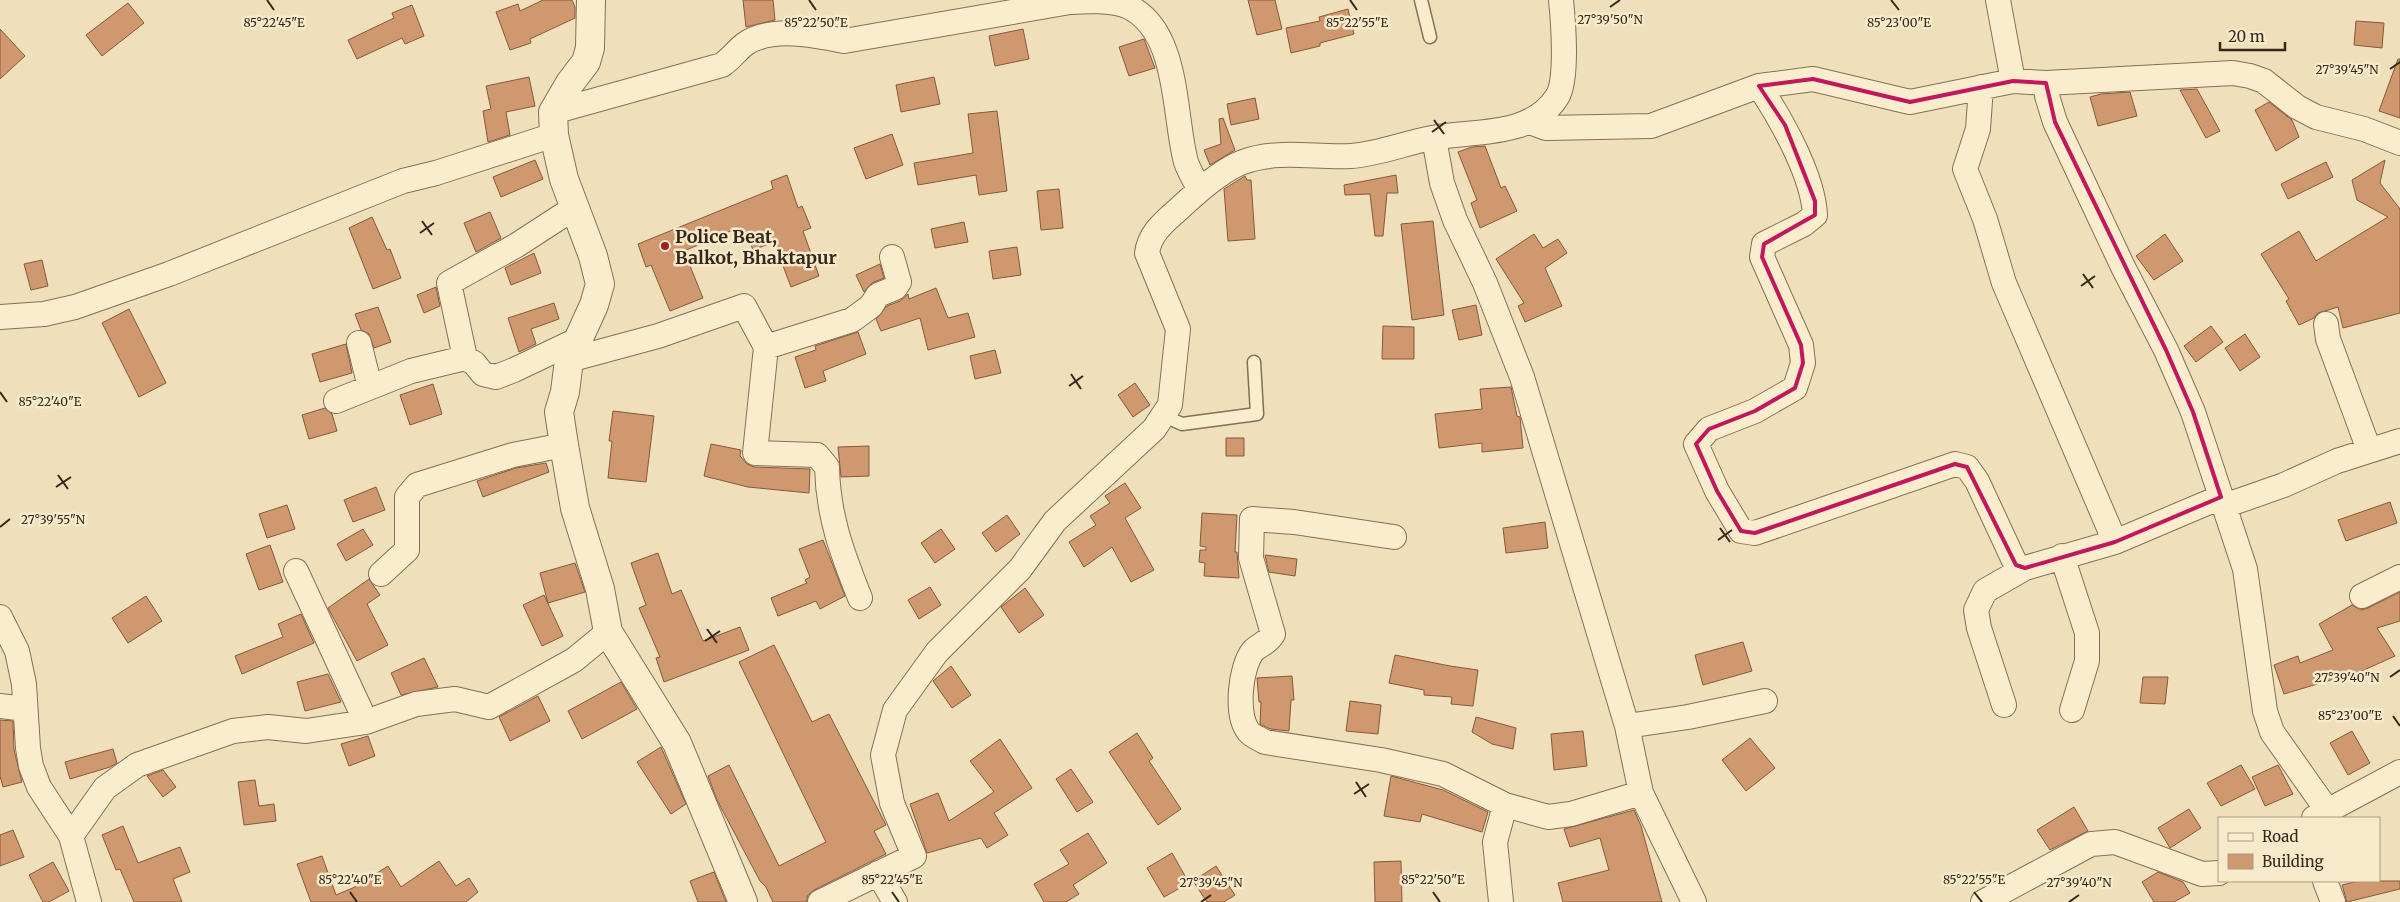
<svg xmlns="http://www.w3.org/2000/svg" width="2400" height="902" viewBox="0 0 2400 902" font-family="Merriweather,serif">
<rect width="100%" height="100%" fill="#efe0bb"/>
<path fill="#cf986f" stroke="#86593a" d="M 543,0 L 572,0 L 575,7 L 575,18 L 530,39 L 531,43 L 510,50 L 496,12 L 518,4 L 520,11 Z
M 743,0 L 773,0 L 775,20 L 746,27 Z
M 1248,0 L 1275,0 L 1282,29 L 1257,35 Z
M 128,3 L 144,23 L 102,56 L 86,35 Z
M 412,5 L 424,36 L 405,44 L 402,38 L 357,59 L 348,40 L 394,18 L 392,13 Z
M 1348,9 L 1354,34 L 1320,43 L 1320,46 L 1291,53 L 1286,28 L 1320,21 L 1319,17 Z
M 2356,21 L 2384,23 L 2382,48 L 2354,45 Z
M 0,29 L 25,56 L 0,79 Z
M 1023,29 L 1029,59 L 995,66 L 989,36 Z
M 1144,39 L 1155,68 L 1129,76 L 1119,47 Z
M 2398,59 L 2400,59 L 2400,118 L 2379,111 Z
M 529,77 L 535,106 L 506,112 L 510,135 L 488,142 L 483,111 L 491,109 L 486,86 Z
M 934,77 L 940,104 L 901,112 L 896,85 Z
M 2197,89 L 2220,131 L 2206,138 L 2180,90 Z
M 2130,92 L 2137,116 L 2098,126 L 2090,97 L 2101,94 Z
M 1255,98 L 1259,119 L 1231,125 L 1227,104 Z
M 2269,102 L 2292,120 L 2299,137 L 2276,151 L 2255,110 Z
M 997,111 L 1007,191 L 979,195 L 976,175 L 918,185 L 914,163 L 973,153 L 968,114 Z
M 1223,118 L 1235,150 L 1210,165 L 1204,150 L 1221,144 L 1219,119 Z
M 892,134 L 903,165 L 866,179 L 854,148 Z
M 1485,146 L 1501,188 L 1505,186 L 1517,211 L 1480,228 L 1471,203 L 1477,200 L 1458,152 L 1472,147 Z
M 535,160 L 543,179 L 501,197 L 493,177 Z
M 2385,160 L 2380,183 L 2400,209 L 2400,313 L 2343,328 L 2338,307 L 2318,313 L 2314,318 L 2299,325 L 2286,301 L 2289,299 L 2261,254 L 2299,231 L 2316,261 L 2388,217 L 2357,200 L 2352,180 Z
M 2326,162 L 2333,177 L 2288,199 L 2281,184 Z
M 787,175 L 798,208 L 802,206 L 811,228 L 803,231 L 819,276 L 791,287 L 774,242 L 753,250 L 747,234 L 733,230 L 684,251 L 703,298 L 670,311 L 651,265 L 646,267 L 638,244 L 773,189 L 771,181 Z
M 1396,175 L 1398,193 L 1387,193 L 1383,236 L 1375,236 L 1370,194 L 1345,195 L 1344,185 Z
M 1245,176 L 1247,180 L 1251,180 L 1255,239 L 1228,241 L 1224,189 Z
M 1059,189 L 1063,228 L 1041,230 L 1037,191 Z
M 490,212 L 501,238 L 476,252 L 464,223 Z
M 372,217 L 387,250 L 390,249 L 401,278 L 373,289 L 349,228 Z
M 1433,221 L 1444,315 L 1412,320 L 1401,224 Z
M 964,222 L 968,242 L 935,248 L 931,229 Z
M 1534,234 L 1543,248 L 1558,239 L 1567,253 L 1545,268 L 1562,306 L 1525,322 L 1518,306 L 1524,303 L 1496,259 Z
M 2165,234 L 2183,261 L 2154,280 L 2136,256 Z
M 1017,247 L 1021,275 L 993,279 L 989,251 Z
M 534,253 L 541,273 L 511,285 L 505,268 Z
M 42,260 L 48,286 L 31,290 L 24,264 Z
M 880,264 L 884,278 L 872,283 L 864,292 L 856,275 Z
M 436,287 L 440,306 L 424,313 L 417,295 Z
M 936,288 L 948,318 L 968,313 L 975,337 L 928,350 L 920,318 L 881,331 L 876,319 L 887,306 L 900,301 L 908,294 L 909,299 Z
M 554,303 L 559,319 L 531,329 L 536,344 L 519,352 L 508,318 Z
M 1476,305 L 1482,335 L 1459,340 L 1452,310 Z
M 378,307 L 391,342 L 374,348 L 369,334 L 361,330 L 355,314 Z
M 129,309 L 166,383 L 139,397 L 102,323 Z
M 1383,326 L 1414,327 L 1414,359 L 1382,359 Z
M 2211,326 L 2223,342 L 2196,362 L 2184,346 Z
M 858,332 L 866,354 L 823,371 L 826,381 L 805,388 L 795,357 L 816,350 L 815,346 Z
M 2245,334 L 2260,357 L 2240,371 L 2225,348 Z
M 346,344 L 352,373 L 320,382 L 312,354 Z
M 995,350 L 1001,373 L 975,379 L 970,356 Z
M 1135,383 L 1150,405 L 1133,417 L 1118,395 Z
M 433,384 L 442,414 L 410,425 L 400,395 Z
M 1511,387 L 1517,416 L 1520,417 L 1523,448 L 1482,452 L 1482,443 L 1439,448 L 1435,414 L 1482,409 L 1480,389 Z
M 325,408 L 332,414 L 337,431 L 309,439 L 302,415 Z
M 613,411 L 654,416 L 646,482 L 608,478 L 612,441 L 609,441 Z
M 1226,438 L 1244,438 L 1244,456 L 1226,456 Z
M 711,444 L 741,450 L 740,456 L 747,464 L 754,467 L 810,469 L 809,493 L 748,487 L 704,476 Z
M 869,446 L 869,476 L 841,477 L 838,447 Z
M 546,463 L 549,472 L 483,497 L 477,481 L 516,468 Z
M 1125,483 L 1141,508 L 1125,518 L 1154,570 L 1131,582 L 1112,547 L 1084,567 L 1069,542 L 1096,525 L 1090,516 L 1110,503 L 1105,496 Z
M 376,487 L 385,510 L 353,522 L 344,500 Z
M 2390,502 L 2397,523 L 2346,541 L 2338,520 Z
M 287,505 L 295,529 L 267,538 L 259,514 Z
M 1202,513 L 1237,515 L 1235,552 L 1237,552 L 1239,578 L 1204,576 L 1205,563 L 1199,562 L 1200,550 L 1206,550 L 1206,547 L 1200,546 Z
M 1007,515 L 1020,534 L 996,552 L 982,533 Z
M 1545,522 L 1548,548 L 1506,553 L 1503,528 Z
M 363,529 L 373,545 L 346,561 L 337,544 Z
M 941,529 L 955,549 L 935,563 L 921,543 Z
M 823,540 L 845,596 L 820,609 L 816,601 L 778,616 L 771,598 L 807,583 L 805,580 L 810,577 L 799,549 Z
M 270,545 L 283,582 L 259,590 L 246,554 Z
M 658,553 L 672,594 L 681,590 L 703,641 L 740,627 L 749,650 L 664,682 L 656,658 L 660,657 L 639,608 L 646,605 L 631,563 Z
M 1265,555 L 1297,559 L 1295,576 L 1269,572 Z
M 575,563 L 585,592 L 548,603 L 540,573 Z
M 369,579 L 380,595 L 367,604 L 388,645 L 357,661 L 328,608 Z
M 930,587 L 941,605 L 919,619 L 908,600 Z
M 1025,588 L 1044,615 L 1019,633 L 1001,607 Z
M 2400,592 L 2400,621 L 2377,628 L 2395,656 L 2364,670 L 2284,694 L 2274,665 L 2298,656 L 2300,663 L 2333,650 L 2319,624 L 2352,605 L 2361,610 L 2368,608 Z
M 544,595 L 563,636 L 542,646 L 523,605 Z
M 146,596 L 162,621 L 128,643 L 112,618 Z
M 301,614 L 314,643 L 242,674 L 235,656 L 283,637 L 278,624 Z
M 1743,642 L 1752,671 L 1703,685 L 1695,655 Z
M 774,645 L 812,722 L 829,714 L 886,825 L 874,831 L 886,854 L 814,890 L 808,895 L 806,902 L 773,902 L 766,887 L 760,881 L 717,800 L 708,776 L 729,765 L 779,866 L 826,842 L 739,662 Z
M 1395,655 L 1450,666 L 1478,670 L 1473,706 L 1451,704 L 1452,697 L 1424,695 L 1424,690 L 1389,683 Z
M 424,658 L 438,687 L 401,695 L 391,673 Z
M 951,666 L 971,695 L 952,708 L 933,681 Z
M 328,674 L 341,702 L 305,711 L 297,682 Z
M 1292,676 L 1294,700 L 1291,700 L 1289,731 L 1270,729 L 1260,724 L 1261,702 L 1259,702 L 1257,678 Z
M 2143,677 L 2168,677 L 2165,704 L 2140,703 Z
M 621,682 L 637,709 L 582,739 L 568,711 Z
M 538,696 L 550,721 L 510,741 L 499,717 Z
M 1350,701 L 1381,705 L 1378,734 L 1346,731 Z
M 1476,717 L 1516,728 L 1513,749 L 1492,744 L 1472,732 Z
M 0,720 L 13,721 L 14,750 L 22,782 L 3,787 L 0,776 Z
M 1583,731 L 1587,766 L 1554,770 L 1551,734 Z
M 2352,731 L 2370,763 L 2348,775 L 2330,743 Z
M 1137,733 L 1153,758 L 1149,761 L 1181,809 L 1158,825 L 1109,752 Z
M 368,736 L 375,756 L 349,766 L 341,744 Z
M 1750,738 L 1775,768 L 1746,791 L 1722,760 Z
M 1000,739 L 1032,788 L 994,813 L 1008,835 L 987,848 L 981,838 L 927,853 L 910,804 L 938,793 L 949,821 L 994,792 L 970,761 Z
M 661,747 L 686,804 L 671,814 L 637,762 Z
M 113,749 L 117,763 L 110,767 L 70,779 L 65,762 Z
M 2241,765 L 2255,789 L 2221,806 L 2207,783 Z
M 2278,765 L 2293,794 L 2265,806 L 2252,777 Z
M 1071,769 L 1093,802 L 1077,812 L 1056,779 Z
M 163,770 L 176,787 L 163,797 L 147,776 Z
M 1391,776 L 1443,790 L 1488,812 L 1482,832 L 1422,814 L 1420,822 L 1384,816 Z
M 255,780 L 259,806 L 274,804 L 276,821 L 244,825 L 238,782 Z
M 2074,807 L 2088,831 L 2050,850 L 2037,830 Z
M 2189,809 L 2201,828 L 2170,848 L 2158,828 Z
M 1634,810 L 1641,826 L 1662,902 L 1563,902 L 1558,883 L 1609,870 L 1600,838 L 1570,847 L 1564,829 Z
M 123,826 L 138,863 L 180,847 L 190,872 L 173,879 L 182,902 L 134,902 L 120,869 L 116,870 L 102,835 Z
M 13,830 L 24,857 L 0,866 L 0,835 Z
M 1088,833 L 1107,863 L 1073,885 L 1079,894 L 1066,902 L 1044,902 L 1034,884 L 1069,864 L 1060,850 Z
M 1172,853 L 1189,883 L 1164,897 L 1147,868 Z
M 322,856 L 336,895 L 355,887 L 388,866 L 401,887 L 439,861 L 456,886 L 469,878 L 478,892 L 466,902 L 311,902 L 297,864 Z
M 1401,861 L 1402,902 L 1375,902 L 1374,862 Z
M 53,862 L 69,891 L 49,902 L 43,902 L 29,875 Z
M 1216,866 L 1235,895 L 1224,902 L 1207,902 L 1193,881 Z
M 714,872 L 726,902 L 698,902 L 690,881 Z
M 2158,872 L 2183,882 L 2190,893 L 2174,902 L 2154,902 L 2142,882 Z
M 2359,881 L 2400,881 L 2400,889 L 2347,902 L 2342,885 Z"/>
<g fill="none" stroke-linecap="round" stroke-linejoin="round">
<defs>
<path id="service" d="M 1421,0 L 1430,37
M 1164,416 L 1182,424 L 1257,414 L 1254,362"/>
<path id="minor" d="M 1998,0 L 2013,81
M 2046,83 L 2047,96 L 2055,122 L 2123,267 L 2166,350 L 2193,412 L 2245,569 L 2265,711 L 2272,732 L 2327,810
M 1759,86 C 1781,119 1813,175 1815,215 L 1804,224 L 1764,244 L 1762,257 L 1801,345 L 1803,363 L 1795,388 L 1755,411 L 1709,429 L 1696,444 L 1717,491 L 1741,531 L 1755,533 L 1955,464 L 1967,467 L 1977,481 L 2016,565 L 2025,568 L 2115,542
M 1981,87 L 1978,129 L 1965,169 L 1985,219 L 2004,283 L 2115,542 L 2221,497
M 553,112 L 722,65 C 732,58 737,50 745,44 C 771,26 815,35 844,41 L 1070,2 C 1088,1 1110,0 1127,6 C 1180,30 1173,114 1186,162 C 1189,171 1195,181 1200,190
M 1530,122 L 1546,128 L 1651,126 L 1759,86 L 1813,79 L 1910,102 L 2013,81 L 2046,83 L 2233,73 L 2250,76 L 2264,81 L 2297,107 L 2316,117 L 2364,129 L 2400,143
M 1434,138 L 1442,183 L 1455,220 L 1485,283 L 1522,377 L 1627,726 L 1641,793 L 1694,902
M 0,317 L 44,314 L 75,307 L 169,274 L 403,181 L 436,173 L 554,135
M 2326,324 L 2328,339 L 2369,450
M 359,343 L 370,387
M 766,347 L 852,320 L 871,306 L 878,295 L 895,288 L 899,282 L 892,257
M 465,358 L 449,283 L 517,245 L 574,208
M 569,360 L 658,336 L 744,306 L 766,347 L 755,453 L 817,455 L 827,467 C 828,516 842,553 860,598
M 336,401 L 411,371 L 465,358 L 474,363 L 483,374 L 496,377 L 514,370 L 579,339
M 2224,506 L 2284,485 L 2337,461 L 2400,441
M 1394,537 L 1294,522 L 1252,519 L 1251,558 L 1273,634 C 1267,644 1260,644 1253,651 C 1240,667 1235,716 1249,732 C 1252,736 1260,739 1265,742 L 1381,760 L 1443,774 L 1505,805 L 1548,817 L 1571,814 L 1641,793
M 2062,556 L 2087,633 L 2087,661 L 2072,710
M 296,571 L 366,722
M 381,574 L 407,550 L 407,497 L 417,485 L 513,455 L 564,445
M 2362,596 L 2400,577
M 0,617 L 17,651 L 24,684 L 28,748 L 31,766 L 39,787 L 71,836 L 89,902
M 2004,705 L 1979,628 L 1976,610 L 1985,591 L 2025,568
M 0,706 L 25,709
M 1627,726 L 1688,717 L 1765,701
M 2314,818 L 2400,772
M 71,836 L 105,788 L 137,765 L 233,731 L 268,727 L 306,731 L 366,722 L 416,704 L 455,699 L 489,707 L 574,660 L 608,632
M 878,873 L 895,902
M 2325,881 L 2333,902
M 820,902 L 914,856 L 892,803 L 883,755 L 895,710 L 937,652 L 1020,569 L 1055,521 L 1154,429 L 1170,405 L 1178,329 L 1147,253 C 1150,231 1167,220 1182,206 C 1197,192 1224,169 1243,162 C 1278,149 1315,158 1351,156 C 1379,154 1405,143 1432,138 C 1473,130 1531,138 1557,97 C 1568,80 1563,20 1561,0
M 1501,902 L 1495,842 L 1505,805
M 1983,902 L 2091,844 L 2115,842 L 2202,874 L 2219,873"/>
<path id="tertiary" d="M 591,0 L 590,48 L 586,62 L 570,83 L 553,112 L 554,135 L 564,179 L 593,256 L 600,284 L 594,305 L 569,360 L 565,392 L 559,412 L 564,445 L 575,508 L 600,589 L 608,632 L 677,743 L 743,902"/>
</defs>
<use href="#service" stroke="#866f55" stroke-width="15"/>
<use href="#minor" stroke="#866f55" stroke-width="26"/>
<use href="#tertiary" stroke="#866f55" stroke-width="30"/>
<use href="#service" stroke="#faedce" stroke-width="12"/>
<use href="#minor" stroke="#faedce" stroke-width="24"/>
<use href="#tertiary" stroke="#faedce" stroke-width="28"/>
</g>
<path fill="none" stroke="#c2185b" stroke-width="4" stroke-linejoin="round" d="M 1813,79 L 1910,102 L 2013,81 L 2046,83 L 2055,122 L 2166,350 L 2193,412 L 2221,497 L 2115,542 L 2025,568 L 2016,565 L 1967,467 L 1955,464 L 1755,533 L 1741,531 L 1717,491 L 1696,444 L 1709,429 L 1755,411 L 1795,388 L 1803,363 L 1801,345 L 1762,257 L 1764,244 L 1815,215 L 1815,201 L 1785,125 L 1759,86 Z"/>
<path fill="none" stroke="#35271a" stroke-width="2" d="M 267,0 L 274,10M 809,0 L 816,10M 1350,0 L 1357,10M 1891,0 L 1899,10M 1610,7 L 1620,0M 2390,69 L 2400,62M 1434,120 L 1444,134M 1432,132 L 1446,122M 422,221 L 432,235M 420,233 L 434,223M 2083,274 L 2093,288M 2081,286 L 2095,276M 1071,374 L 1081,389M 1069,386 L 1083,376M 0,392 L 7,402M 58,475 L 68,489M 56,487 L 71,477M 0,527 L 10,519M 1720,528 L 1730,542M 1718,540 L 1732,530M 707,629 L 717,643M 705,641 L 720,631M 2390,677 L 2400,670M 2393,716 L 2400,726M 1356,782 L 1366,797M 1354,794 L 1369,784M 350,892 L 357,902M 892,892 L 899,902M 1433,892 L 1440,902M 1974,892 L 1982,902M 1201,902 L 1211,895M 2069,902 L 2079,895"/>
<circle fill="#972323" stroke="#f6eacb" stroke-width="2" cx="665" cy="246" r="5"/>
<g text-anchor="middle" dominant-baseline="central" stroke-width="5" stroke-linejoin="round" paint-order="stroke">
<g font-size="18" font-weight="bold" fill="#35271a" stroke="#f6eacb" text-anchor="start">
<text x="675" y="236">Police Beat,<tspan x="675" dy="21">Balkot, Bhaktapur</tspan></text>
</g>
</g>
<g font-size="12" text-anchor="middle" fill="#35271a" stroke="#f6eacb" stroke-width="5" stroke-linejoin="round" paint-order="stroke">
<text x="1610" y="24">27°39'50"N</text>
<text x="816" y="27">85°22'50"E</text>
<text x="274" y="27">85°22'45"E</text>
<text x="1357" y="27">85°22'55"E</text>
<text x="1899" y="27">85°23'00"E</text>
<text x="2347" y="74">27°39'45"N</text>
<text x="50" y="406">85°22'40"E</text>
<text x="53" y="524">27°39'55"N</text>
<text x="2347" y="682">27°39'40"N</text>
<text x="2350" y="720">85°23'00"E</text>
<text x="350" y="884">85°22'40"E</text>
<text x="892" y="884">85°22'45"E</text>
<text x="1433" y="884">85°22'50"E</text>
<text x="1974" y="884">85°22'55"E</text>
<text x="1211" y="887">27°39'45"N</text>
<text x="2079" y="887">27°39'40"N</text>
</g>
<rect x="2218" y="817" width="162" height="65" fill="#f6eacb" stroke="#a99c84"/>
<rect x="2228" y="833" width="25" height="8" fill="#faedce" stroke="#a99c84"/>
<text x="2262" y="842" font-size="15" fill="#35271a">Road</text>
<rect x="2228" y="854" width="25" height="15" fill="#cf986f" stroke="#a99c84"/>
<text x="2262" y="867" font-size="15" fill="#35271a">Building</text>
<path d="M2220 42v8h65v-8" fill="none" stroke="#35271a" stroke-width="2.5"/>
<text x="2228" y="42" font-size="15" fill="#35271a" stroke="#f6eacb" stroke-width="4" paint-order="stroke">20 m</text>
</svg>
